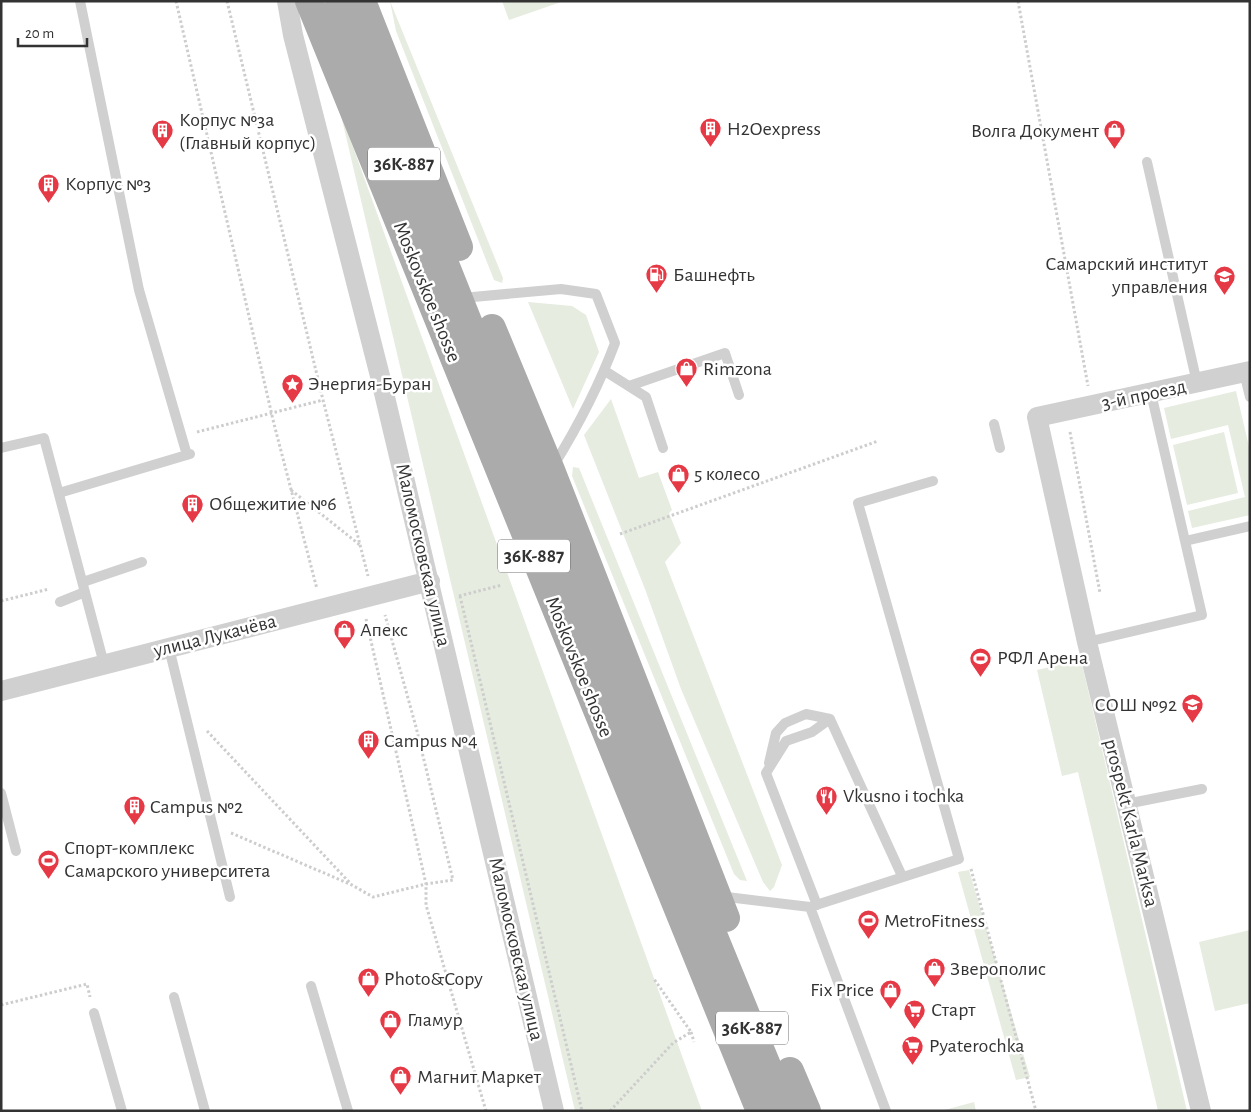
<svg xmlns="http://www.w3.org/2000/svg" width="1251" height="1112" viewBox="0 0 1251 1112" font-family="'Alegreya Sans',sans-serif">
<rect width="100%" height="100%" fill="#fff"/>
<path fill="#e6ecdf" d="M 390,1 L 503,278 L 502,283 L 494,280 L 396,31 Z
M 502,1 L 560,1 L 561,2 L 509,20 Z
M 340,111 L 702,1111 L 575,1111 Z
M 528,302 L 572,306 L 586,315 L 599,352 L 573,409 Z
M 1236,391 L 1250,451 L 1250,515 L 1192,528 L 1188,511 L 1245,497 L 1228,425 L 1171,439 L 1164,408 Z
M 611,399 L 639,478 L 658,472 L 672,510 L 669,513 L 681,543 L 665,562 L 782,865 L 774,887 L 770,891 L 763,882 L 681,689 L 645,589 L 584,435 Z
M 1224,432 L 1238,493 L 1187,505 L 1173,445 Z
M 573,467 L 579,468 L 747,881 L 740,880 L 734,874 L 572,476 Z
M 1081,660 L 1187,1111 L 1158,1111 L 1078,772 L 1062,776 L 1037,670 Z
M 969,870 L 1030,1077 L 1016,1080 L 958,872 Z
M 1250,930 L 1250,1003 L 1215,1011 L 1199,942 Z
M 974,1102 L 976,1111 L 941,1111 Z"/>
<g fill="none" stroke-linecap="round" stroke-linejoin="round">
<path stroke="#cdcdcd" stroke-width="3" stroke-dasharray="2.5 2.5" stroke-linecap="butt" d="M 176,1 L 274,424 L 317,589
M 227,1 L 323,400 L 368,576
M 1018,1 L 1088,386
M 321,391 L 359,381
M 197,432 L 323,400
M 1070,432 L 1100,593
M 291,490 L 360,545
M 620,534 L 878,441
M 459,596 L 502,585
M 460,596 L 582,1111
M 1,601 L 49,589
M 366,619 L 426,884 L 426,905 L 486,1111
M 207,731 L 350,883
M 231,833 L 352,885 L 373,897 L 426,884 L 453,880 L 416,727 L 385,615
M 971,869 L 1036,1111
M 1,1005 L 87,984 L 90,997
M 691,1032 L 694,1042
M 610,1111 L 673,1043 L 691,1032 L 654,979"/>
<path stroke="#d0d0d0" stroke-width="10" d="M 80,1 L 139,290 L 187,455
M 1147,162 L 1197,383
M 462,298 L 561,289 L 596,294 L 615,343 C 599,386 578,426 554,465
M 605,371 L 646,397 L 663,448
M 1244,372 L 1250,397
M 629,386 L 725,353 L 739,395
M 1151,393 L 1185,541
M 994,424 L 1000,448
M 1,448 L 44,438 L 104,664
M 59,493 L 190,454
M 83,582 L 142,562
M 60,602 L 85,592
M 1087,642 L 1202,615 L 1185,541 L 1250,526
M 169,648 L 230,897
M 769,763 L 776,733 L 785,723 L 806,714 L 830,719
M 1,793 L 16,851
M 1126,804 L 1202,789
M 719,896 L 810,907 L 959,859 L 858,503 L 933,481
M 817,905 L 766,773 L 786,741 L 812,732 L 830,719 L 902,876
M 810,907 L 886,1111
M 311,986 L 348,1111
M 174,997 L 205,1111
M 94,1013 L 122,1111"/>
<path stroke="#d0d0d0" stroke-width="20" d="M 287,1 L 293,35 L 380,376 L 554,1111
M 1,691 L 430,581
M 1201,1111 L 1087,642 L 1037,417 L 1250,371"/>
<path stroke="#ababab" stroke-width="28" d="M 309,1 L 760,1111
M 339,1 C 490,370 632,743 786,1111
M 362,1 L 459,247
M 492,328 L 551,470 L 726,918
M 790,1071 L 807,1111"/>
</g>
<defs>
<symbol id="building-pin" viewBox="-11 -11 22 30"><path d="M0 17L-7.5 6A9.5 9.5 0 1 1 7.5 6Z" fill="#e63946" stroke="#fff"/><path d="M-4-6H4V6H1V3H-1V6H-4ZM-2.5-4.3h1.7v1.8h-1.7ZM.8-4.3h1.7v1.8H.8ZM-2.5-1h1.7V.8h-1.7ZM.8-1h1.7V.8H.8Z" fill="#fff"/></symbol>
<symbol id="shop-pin" viewBox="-11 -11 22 30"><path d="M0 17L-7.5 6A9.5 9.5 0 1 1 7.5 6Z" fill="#e63946" stroke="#fff"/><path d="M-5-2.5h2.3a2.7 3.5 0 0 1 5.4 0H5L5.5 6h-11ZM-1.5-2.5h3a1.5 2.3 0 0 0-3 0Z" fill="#fff"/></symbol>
<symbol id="fuel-pin" viewBox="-11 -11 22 30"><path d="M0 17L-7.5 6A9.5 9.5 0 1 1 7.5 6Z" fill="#e63946" stroke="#fff"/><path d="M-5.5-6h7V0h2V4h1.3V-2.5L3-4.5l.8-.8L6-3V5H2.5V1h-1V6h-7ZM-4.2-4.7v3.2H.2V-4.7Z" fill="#fff"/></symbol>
<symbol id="university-pin" viewBox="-11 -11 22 30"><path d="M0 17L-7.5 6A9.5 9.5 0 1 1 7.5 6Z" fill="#e63946" stroke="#fff"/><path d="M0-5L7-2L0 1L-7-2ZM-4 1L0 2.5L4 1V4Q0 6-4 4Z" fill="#fff"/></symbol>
<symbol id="sight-pin" viewBox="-11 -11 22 30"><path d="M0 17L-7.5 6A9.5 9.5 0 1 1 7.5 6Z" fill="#e63946" stroke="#fff"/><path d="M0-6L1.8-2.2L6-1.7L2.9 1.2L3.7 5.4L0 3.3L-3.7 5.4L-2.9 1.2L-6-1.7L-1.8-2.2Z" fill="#fff"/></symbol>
<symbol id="stadium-pin" viewBox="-11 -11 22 30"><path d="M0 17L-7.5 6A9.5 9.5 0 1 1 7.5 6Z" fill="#e63946" stroke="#fff"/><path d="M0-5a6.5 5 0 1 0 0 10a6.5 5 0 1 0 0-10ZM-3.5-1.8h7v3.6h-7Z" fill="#fff"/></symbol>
<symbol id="school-pin" viewBox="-11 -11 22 30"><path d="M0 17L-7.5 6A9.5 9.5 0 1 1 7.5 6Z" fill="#e63946" stroke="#fff"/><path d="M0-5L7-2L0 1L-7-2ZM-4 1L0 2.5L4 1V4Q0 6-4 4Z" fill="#fff"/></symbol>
<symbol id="restaurant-pin" viewBox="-11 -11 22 30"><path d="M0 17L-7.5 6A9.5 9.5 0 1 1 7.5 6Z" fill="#e63946" stroke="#fff"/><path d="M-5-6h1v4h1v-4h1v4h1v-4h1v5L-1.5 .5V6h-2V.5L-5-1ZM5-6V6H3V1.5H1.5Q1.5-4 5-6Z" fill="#fff"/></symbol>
<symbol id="supermarket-pin" viewBox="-11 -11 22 30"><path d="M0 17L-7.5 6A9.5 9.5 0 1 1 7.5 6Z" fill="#e63946" stroke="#fff"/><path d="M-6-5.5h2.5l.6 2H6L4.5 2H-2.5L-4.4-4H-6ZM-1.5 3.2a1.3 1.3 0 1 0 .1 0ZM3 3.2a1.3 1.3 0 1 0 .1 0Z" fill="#fff"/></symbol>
</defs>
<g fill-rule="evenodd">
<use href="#building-pin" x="698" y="116" width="25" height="34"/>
<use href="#building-pin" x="150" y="118" width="25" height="34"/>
<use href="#shop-pin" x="1102" y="118" width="25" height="34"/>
<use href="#building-pin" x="36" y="172" width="25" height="34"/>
<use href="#fuel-pin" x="644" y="262" width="25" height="34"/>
<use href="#university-pin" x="1212" y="264" width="25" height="34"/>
<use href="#shop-pin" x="674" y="356" width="25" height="34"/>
<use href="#sight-pin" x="280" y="372" width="25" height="34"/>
<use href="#shop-pin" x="666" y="462" width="25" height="34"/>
<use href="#building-pin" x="180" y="492" width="25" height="34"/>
<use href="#shop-pin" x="332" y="618" width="25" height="34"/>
<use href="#stadium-pin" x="968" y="646" width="25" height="34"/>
<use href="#school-pin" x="1180" y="692" width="25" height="34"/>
<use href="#building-pin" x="356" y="728" width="25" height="34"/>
<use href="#restaurant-pin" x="814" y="784" width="25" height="34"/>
<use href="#building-pin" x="122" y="794" width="25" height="34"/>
<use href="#stadium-pin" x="36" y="848" width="25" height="34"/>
<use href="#stadium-pin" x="856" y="908" width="25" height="34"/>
<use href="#shop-pin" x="922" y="956" width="25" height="34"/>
<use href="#shop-pin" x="356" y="966" width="25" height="34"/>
<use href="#shop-pin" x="878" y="978" width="25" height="34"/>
<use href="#supermarket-pin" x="902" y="998" width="25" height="34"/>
<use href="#shop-pin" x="378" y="1008" width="25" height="34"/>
<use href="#supermarket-pin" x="900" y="1034" width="25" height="34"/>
<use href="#shop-pin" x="388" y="1064" width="25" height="34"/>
</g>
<g text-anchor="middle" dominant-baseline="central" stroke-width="5" stroke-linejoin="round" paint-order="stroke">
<g fill="#fff" stroke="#707070" stroke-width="1">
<rect x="368" y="147.5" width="72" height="33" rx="4"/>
<rect x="498" y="539.5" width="72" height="33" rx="4"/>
<rect x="716" y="1011.5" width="72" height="33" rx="4"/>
</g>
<g font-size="19" font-weight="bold" fill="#333">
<text x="404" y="164">36К-887</text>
<text x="534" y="556">36К-887</text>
<text x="752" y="1028">36К-887</text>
</g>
<g font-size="20" fill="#333" stroke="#fff" text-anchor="start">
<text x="179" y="120">Корпус №3a<tspan x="179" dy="23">(Главный корпус)</tspan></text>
<text x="727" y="129">H2Oexpress</text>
<text x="1099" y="131" text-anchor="end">Волга Документ</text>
<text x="65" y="184">Корпус №3</text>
<text x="1208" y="264" text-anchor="end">Самарский институт<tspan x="1208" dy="23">управления</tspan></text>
<text x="673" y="275">Башнефть</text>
<text x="703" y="369">Rimzona</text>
<text x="308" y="384">Энергия-Буран</text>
<text x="694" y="474">5 колесо</text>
<text x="209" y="504">Общежитие №6</text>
<text x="360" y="630">Апекс</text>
<text x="997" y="658">РФЛ Арена</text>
<text x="1177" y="705" text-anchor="end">СОШ №92</text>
<text x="384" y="741">Campus №4</text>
<text x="843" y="796">Vkusno i tochka</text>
<text x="150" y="807">Campus №2</text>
<text x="64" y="848">Спорт-комплекс<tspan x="64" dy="23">Самарского университета</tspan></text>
<text x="884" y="921">MetroFitness</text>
<text x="950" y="969">Зверополис</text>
<text x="384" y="979">Photo&amp;Copy</text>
<text x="874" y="990" text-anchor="end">Fix Price</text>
<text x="931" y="1010">Старт</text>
<text x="407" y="1020">Гламур</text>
<text x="929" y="1046">Pyaterochka</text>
<text x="417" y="1077">Магнит Маркет</text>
</g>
<g font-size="20" fill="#333" stroke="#fff">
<text transform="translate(427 292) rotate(68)">Moskovskoe shosse</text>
<text transform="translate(1144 395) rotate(-12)">3-й проезд</text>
<text transform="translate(423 555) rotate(77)">Маломосковская улица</text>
<text transform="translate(215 636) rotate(-14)">улица Лукачёва</text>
<text transform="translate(579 667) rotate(68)">Moskovskoe shosse</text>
<text transform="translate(1131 823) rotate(76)">prospekt Karla Marksa</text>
<text transform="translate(516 949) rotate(77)">Маломосковская улица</text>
</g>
</g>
<rect width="1251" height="1112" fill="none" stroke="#333333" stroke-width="5"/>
<path d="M18 38v8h69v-8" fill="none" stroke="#333333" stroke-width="2.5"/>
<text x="25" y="38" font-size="15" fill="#333333" stroke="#ffffff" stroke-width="4" paint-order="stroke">20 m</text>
</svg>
